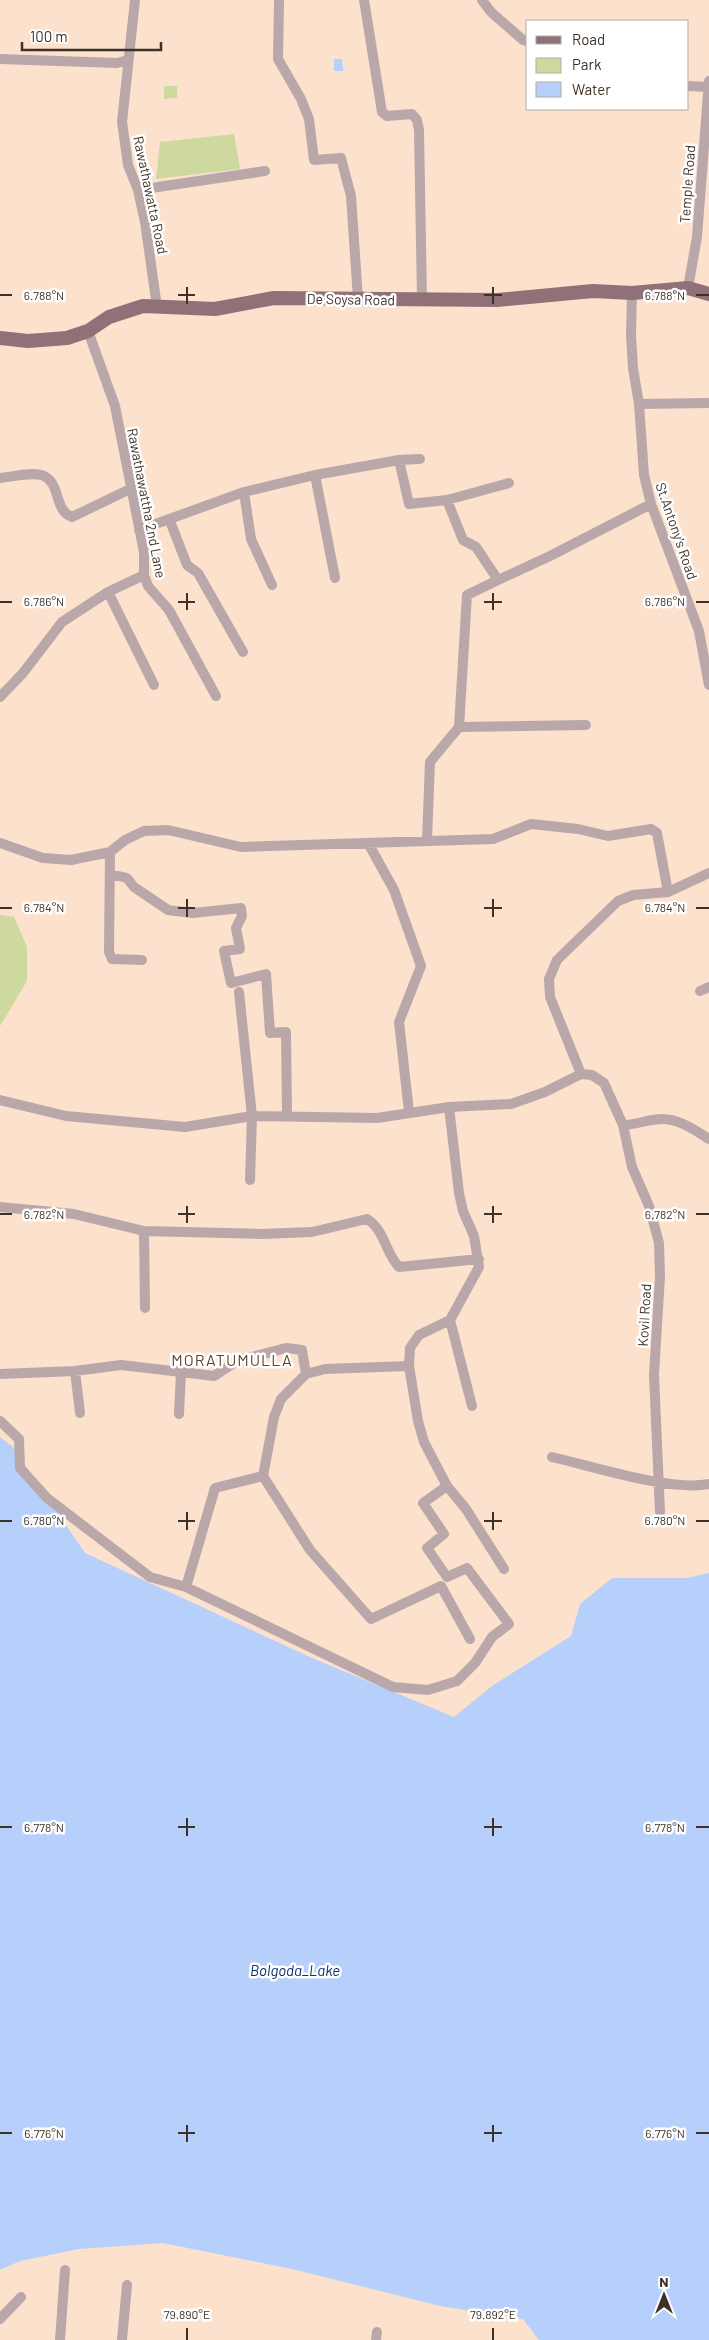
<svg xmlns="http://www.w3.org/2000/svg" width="709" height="2340" viewBox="0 0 709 2340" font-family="Barlow,sans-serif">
<rect width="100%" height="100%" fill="#fce1cd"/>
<path fill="#ced99f" d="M 164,86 L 177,86 L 177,98 L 164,99 Z
M 234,134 L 240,169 L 156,179 L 160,142 Z
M 0,915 L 14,917 L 27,947 L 27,981 L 0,1026 Z"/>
<path fill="#b6cffb" d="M 334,59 L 342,59 L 343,71 L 334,71 Z
M 0,1437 L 13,1447 L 85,1553 L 312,1658 L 454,1717 L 492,1686 L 571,1636 L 580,1604 L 612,1578 L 687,1578 L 709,1573 L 709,2340 L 539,2340 L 523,2319 L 440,2306 L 292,2269 L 163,2243 L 79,2249 L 20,2261 L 0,2270 Z"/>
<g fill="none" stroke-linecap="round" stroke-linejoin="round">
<path stroke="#b9a7aa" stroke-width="10" d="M 135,0 L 122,122 L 128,165 L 138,190 L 145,222 L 157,307
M 279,0 L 278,59 L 301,99 L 309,119 L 314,160 L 341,158 L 351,196 L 358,299
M 364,0 L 382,112 L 387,116 L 412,114 L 417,120 L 419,130 L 422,300
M 482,0 L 491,12 L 523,40 L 528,41
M 0,59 L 117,63 L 128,60
M 688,86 L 709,87
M 138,190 L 265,171
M 688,288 L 697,237 L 709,81
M 632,293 L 631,335 L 633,368 L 639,404 L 644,475 L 651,504 L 699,631 L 709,685
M 88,331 L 115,406 L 144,552 L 144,575 L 148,586 L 169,610 L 216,696
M 639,404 L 709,403
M 399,460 L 409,504 L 447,500 L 509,483
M 315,475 L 335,578
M 0,478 C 12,477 32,471 44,476 C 61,484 54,511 72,517 L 130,489
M 244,492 L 251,539 L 272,585
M 170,521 L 187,565 L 198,573 L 243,652
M 139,530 L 244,492 L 315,475 L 399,460 L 420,459
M 498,580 L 550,556 L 651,504
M 108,592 L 144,575
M 0,697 L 23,673 L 62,622 L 108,592 L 154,685
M 459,727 L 586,725
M 427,840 L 430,762 L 459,727 L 467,595 L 498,580 L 476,547 L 463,540 L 447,500
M 0,843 L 43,858 L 71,860 L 110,852 L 125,840 L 144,831 L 168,830 L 241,847 L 493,839 L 531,824 L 578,829 L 608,836 L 651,829 L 657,833 L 668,892
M 368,843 L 394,890 L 421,966 L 399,1022 L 409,1112
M 110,852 L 109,952 L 112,959 L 142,960
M 110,874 L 127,878 L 134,887 L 168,910 L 193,913 L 241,908 L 242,916 L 236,928 L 240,949 L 224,951 L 231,983 L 266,974 L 270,1033 L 286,1032 L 287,1115
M 700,991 L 709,987
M 239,992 L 252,1116 L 250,1180
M 581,1074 L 592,1075 L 604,1083 L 623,1125 L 632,1167 L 649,1206 L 659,1243 L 660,1276 L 654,1375 L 660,1512
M 581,1074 L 550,997 L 549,979 L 557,960 L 618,901 L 633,895 L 668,892 L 709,873
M 0,1100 L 66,1116 L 185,1127 L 252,1116 L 377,1118 L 449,1107 L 511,1104 L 545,1092 L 581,1074
M 449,1107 L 459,1193 L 463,1211 L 474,1236 L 479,1267 L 450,1320 L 419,1335 L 410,1348 L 409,1366 L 418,1421 L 424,1442 L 447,1486 L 466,1509 L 504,1569
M 623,1125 C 636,1125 649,1119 662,1119 C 679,1119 695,1130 709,1139
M 0,1207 L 74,1214 L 144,1231 L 263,1234 L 312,1232 L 367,1219 C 384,1229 386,1254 399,1267 L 479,1259
M 144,1231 L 145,1308
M 450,1320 L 472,1406
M 409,1366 L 325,1369 L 306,1374 L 281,1399 L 274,1417 L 263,1476 L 310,1550 L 371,1619 L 441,1586 L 470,1639
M 75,1371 L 80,1413
M 181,1372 L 214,1376 L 237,1361 L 286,1348 L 302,1350 L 306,1374
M 0,1374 L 75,1371 L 121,1365 L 181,1372 L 179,1414
M 0,1421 L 19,1439 L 20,1468 L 47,1498 L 150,1577 L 186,1587 L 393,1687 L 428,1690 L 457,1681 L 475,1663 L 492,1637 L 509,1624 L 467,1568 L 447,1577 L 427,1548 L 444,1534 L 423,1503 L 447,1486
M 552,1457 C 591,1466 672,1492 709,1484
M 186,1587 L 215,1488 L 263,1476
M 0,2319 L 21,2297
M 60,2340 L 65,2270
M 122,2340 L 127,2285
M 376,2340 L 377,2332"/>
<path stroke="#917178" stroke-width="14" d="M 0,338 L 28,341 L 67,338 L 88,331 L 109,317 L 143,306 L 215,309 L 274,298 L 497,300 L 593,291 L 632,293 L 688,288 L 709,294"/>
</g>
<path fill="none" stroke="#3e3228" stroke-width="2" d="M 187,287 L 187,304M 493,287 L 493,304M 0,295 L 12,295M 178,295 L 195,295M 484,295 L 502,295M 696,295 L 709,295M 187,593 L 187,610M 493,593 L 493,610M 0,602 L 12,602M 178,602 L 195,602M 484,602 L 502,602M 696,602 L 709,602M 187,899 L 187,917M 493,899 L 493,917M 0,908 L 12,908M 178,908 L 195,908M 484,908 L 502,908M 696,908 L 709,908M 187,1206 L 187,1223M 493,1206 L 493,1223M 0,1214 L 12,1214M 178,1214 L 195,1214M 484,1214 L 502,1214M 696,1214 L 709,1214M 187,1512 L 187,1530M 493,1512 L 493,1530M 0,1521 L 12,1521M 178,1521 L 195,1521M 484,1521 L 502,1521M 696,1521 L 709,1521M 187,1818 L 187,1836M 493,1818 L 493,1836M 0,1827 L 12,1827M 178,1827 L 195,1827M 484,1827 L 502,1827M 696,1827 L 709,1827M 187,2125 L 187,2142M 493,2125 L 493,2142M 0,2133 L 12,2133M 178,2133 L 195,2133M 484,2133 L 502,2133M 696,2133 L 709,2133M 187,2328 L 187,2340M 493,2328 L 493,2340"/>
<g text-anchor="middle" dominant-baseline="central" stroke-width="5" stroke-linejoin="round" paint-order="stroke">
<g font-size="14" fill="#3e3228" stroke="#fff">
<text transform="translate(687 184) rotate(-86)">Temple Road</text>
<text transform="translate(151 195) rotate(78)">Rawathawatta Road</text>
<text transform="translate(351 299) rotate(1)">De Soysa Road</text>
<text transform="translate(147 503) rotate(79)">Rawathawattha 2nd Lane</text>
<text transform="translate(677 531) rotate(71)">St.Antony's Road</text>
<text transform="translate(644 1315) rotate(-87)">Kovil Road</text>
</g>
<g font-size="15" font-style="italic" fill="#0e2d6b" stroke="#fff">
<text x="295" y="1970">Bolgoda_Lake</text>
</g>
<g font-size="16" letter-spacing="1" fill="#624731" stroke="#fff">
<text x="232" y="1359">MORATUMULLA</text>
</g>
</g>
<g font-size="12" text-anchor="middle" fill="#3e3228" stroke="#fff" stroke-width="5" stroke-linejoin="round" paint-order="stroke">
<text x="44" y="300">6.788°N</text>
<text x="665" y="300">6.788°N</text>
<text x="44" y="606">6.786°N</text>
<text x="665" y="606">6.786°N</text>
<text x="44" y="912">6.784°N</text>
<text x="665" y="912">6.784°N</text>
<text x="44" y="1219">6.782°N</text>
<text x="665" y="1219">6.782°N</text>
<text x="44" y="1525">6.780°N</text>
<text x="665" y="1525">6.780°N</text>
<text x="44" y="1832">6.778°N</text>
<text x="665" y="1832">6.778°N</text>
<text x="44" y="2138">6.776°N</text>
<text x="665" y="2138">6.776°N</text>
<text x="187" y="2319">79.890°E</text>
<text x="493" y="2319">79.892°E</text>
</g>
<rect x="526" y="20" width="162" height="90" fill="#ffffff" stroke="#b2ada9"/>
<rect x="536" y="36" width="25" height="8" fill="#917178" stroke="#b2ada9"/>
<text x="572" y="45" font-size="15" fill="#3e3228">Road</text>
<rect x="536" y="58" width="25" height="15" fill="#ced99f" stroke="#b2ada9"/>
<text x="572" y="70" font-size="15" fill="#3e3228">Park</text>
<rect x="536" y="82" width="25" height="15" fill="#b6cffb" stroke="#b2ada9"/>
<text x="572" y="95" font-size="15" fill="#3e3228">Water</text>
<g transform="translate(664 2295)" stroke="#ffffff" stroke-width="4" paint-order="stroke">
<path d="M0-4L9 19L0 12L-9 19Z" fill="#3e3228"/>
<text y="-8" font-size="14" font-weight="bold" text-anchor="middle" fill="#3e3228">N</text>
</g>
<path d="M22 42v8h139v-8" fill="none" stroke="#3e3228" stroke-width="2.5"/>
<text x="30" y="42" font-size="15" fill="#3e3228" stroke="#ffffff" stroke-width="4" paint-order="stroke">100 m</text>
</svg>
